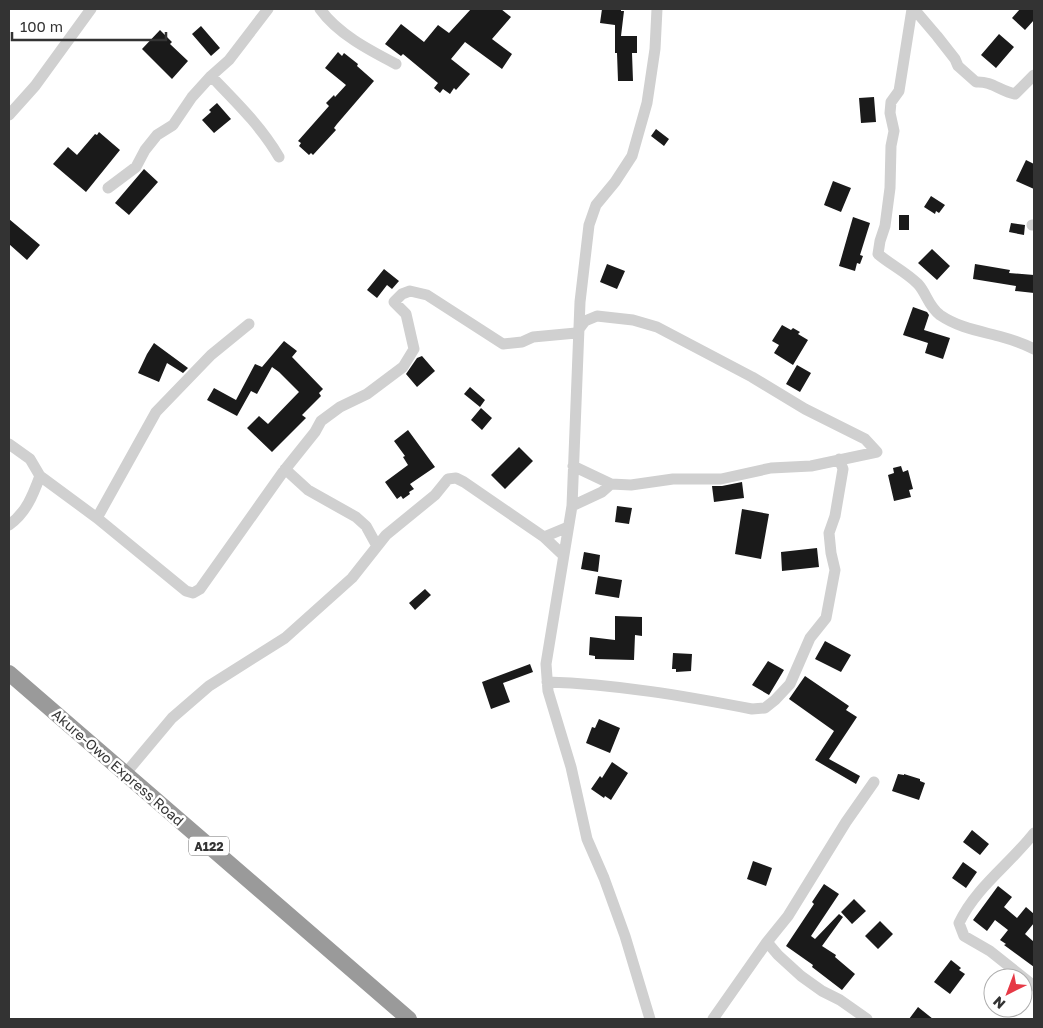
<svg xmlns="http://www.w3.org/2000/svg" width="1043" height="1028" viewBox="0 0 1043 1028" font-family="'Golos Text',sans-serif">
<rect width="100%" height="100%" fill="#fff"/>
<path fill="#1a1a1a" d="M 471,9 L 501,9 L 511,17 L 492,39 L 512,54 L 502,69 L 465,42 L 451,59 L 470,74 L 456,90 L 454,88 L 450,94 L 443,89 L 440,93 L 434,88 L 438,83 L 403,54 L 401,56 L 385,44 L 401,24 L 424,42 L 438,25 L 449,33 Z
M 602,9 L 621,9 L 621,11 L 624,11 L 621,36 L 637,36 L 637,53 L 632,53 L 633,81 L 618,81 L 617,53 L 615,53 L 615,25 L 600,23 Z
M 1020,9 L 1034,9 L 1034,20 L 1025,30 L 1012,18 Z
M 201,26 L 220,48 L 211,56 L 192,34 Z
M 160,30 L 172,42 L 170,44 L 188,61 L 172,79 L 142,49 Z
M 999,34 L 1014,47 L 996,68 L 981,55 Z
M 338,52 L 342,56 L 344,53 L 358,64 L 357,66 L 374,81 L 337,124 L 334,128 L 336,130 L 313,155 L 311,153 L 309,155 L 299,146 L 301,143 L 298,141 L 329,106 L 326,103 L 334,95 L 335,97 L 346,85 L 325,68 Z
M 874,97 L 876,122 L 861,123 L 859,98 Z
M 217,103 L 231,119 L 214,133 L 202,120 L 211,112 L 209,110 Z
M 656,129 L 669,139 L 664,146 L 651,136 Z
M 99,132 L 120,150 L 86,192 L 53,164 L 68,147 L 77,155 L 95,134 L 97,135 Z
M 1026,160 L 1034,164 L 1034,189 L 1016,181 Z
M 144,169 L 158,182 L 129,215 L 115,203 Z
M 833,181 L 851,188 L 841,212 L 824,205 Z
M 931,196 L 945,205 L 939,213 L 936,211 L 935,214 L 924,207 Z
M 899,215 L 909,215 L 909,230 L 899,230 Z
M 853,217 L 870,223 L 860,255 L 863,256 L 860,264 L 857,263 L 855,271 L 839,266 Z
M 9,219 L 40,245 L 27,260 L 9,244 Z
M 1011,223 L 1025,225 L 1024,235 L 1009,232 Z
M 932,249 L 950,266 L 937,280 L 918,263 Z
M 607,264 L 625,271 L 617,289 L 600,282 Z
M 975,264 L 1010,270 L 1009,273 L 1034,275 L 1034,293 L 1015,291 L 1016,286 L 973,279 Z
M 384,269 L 399,281 L 392,289 L 387,285 L 377,298 L 367,290 Z
M 913,307 L 927,312 L 929,315 L 924,330 L 950,338 L 943,359 L 925,353 L 928,343 L 903,335 Z
M 782,325 L 791,330 L 793,328 L 800,332 L 798,334 L 808,340 L 793,365 L 774,353 L 779,345 L 772,341 Z
M 284,341 L 297,351 L 292,357 L 323,389 L 319,393 L 321,396 L 302,415 L 306,418 L 272,452 L 247,428 L 259,416 L 268,424 L 299,392 L 279,372 L 272,367 L 257,394 L 251,391 L 237,416 L 207,400 L 214,388 L 236,400 L 255,364 L 262,367 Z
M 154,343 L 188,368 L 183,373 L 167,363 L 159,382 L 138,373 L 147,354 Z
M 422,356 L 435,371 L 417,387 L 406,374 L 417,358 Z
M 797,365 L 811,373 L 800,392 L 786,384 Z
M 470,387 L 485,400 L 480,407 L 464,394 Z
M 481,408 L 492,418 L 482,430 L 471,420 Z
M 408,430 L 435,467 L 410,484 L 414,489 L 409,492 L 410,494 L 403,499 L 401,496 L 397,499 L 385,482 L 408,465 L 403,457 L 405,456 L 394,441 Z
M 519,447 L 533,461 L 505,489 L 491,475 Z
M 901,466 L 903,472 L 908,470 L 913,489 L 909,490 L 911,497 L 894,501 L 888,475 L 894,473 L 893,468 Z
M 742,482 L 744,498 L 714,502 L 712,486 L 722,486 Z
M 617,506 L 632,508 L 629,524 L 615,522 Z
M 742,509 L 769,514 L 761,559 L 735,554 Z
M 817,548 L 819,567 L 782,571 L 781,552 Z
M 584,552 L 600,555 L 598,572 L 581,569 Z
M 598,576 L 622,580 L 619,598 L 595,594 Z
M 425,589 L 431,595 L 415,610 L 409,603 Z
M 615,616 L 642,617 L 642,636 L 635,635 L 634,660 L 595,659 L 595,656 L 589,655 L 590,637 L 615,640 Z
M 825,641 L 851,655 L 841,672 L 815,659 Z
M 673,653 L 692,654 L 691,671 L 676,672 L 676,669 L 672,669 Z
M 768,661 L 784,670 L 769,695 L 752,685 Z
M 530,664 L 533,672 L 503,683 L 510,702 L 491,709 L 482,682 Z
M 805,676 L 849,706 L 846,710 L 857,717 L 829,759 L 860,776 L 856,784 L 815,760 L 834,731 L 789,699 Z
M 599,719 L 620,728 L 610,753 L 586,743 L 592,727 L 595,728 Z
M 612,762 L 628,773 L 611,800 L 605,796 L 604,798 L 591,789 L 600,776 L 602,778 Z
M 898,774 L 904,775 L 904,774 L 920,779 L 920,781 L 925,783 L 919,800 L 892,791 Z
M 972,830 L 989,844 L 980,855 L 963,842 Z
M 753,861 L 772,868 L 766,886 L 747,879 Z
M 963,862 L 977,872 L 966,888 L 952,878 Z
M 824,884 L 839,894 L 811,936 L 815,939 L 839,914 L 843,917 L 822,946 L 836,955 L 835,957 L 855,974 L 842,990 L 812,967 L 813,965 L 786,946 L 814,904 L 812,902 Z
M 998,886 L 1012,897 L 1004,907 L 1017,918 L 1026,907 L 1034,914 L 1034,923 L 1025,934 L 1034,942 L 1034,967 L 1004,945 L 1006,944 L 1000,940 L 1008,930 L 995,920 L 987,931 L 973,920 Z
M 854,899 L 866,911 L 852,924 L 841,912 Z
M 880,921 L 893,934 L 878,949 L 865,936 Z
M 951,960 L 961,968 L 959,970 L 965,974 L 950,994 L 934,982 Z
M 918,1007 L 933,1019 L 909,1019 Z"/>
<g fill="none" stroke-linecap="round" stroke-linejoin="round">
<path stroke="#d0d0d0" stroke-width="11" d="M 320,9 C 338,34 369,50 396,64
M 912,9 L 899,91 L 891,102 L 890,113 L 894,131 L 891,146 L 890,188 L 885,226 L 880,241 L 878,254 C 891,265 906,272 918,284 C 927,294 928,306 940,315 C 959,328 980,331 1002,337 C 1013,340 1024,344 1034,349
M 914,9 L 937,36 L 955,59 L 958,66 L 976,82 C 992,81 1000,91 1015,94 L 1034,75
M 211,76 C 236,102 261,126 279,157
M 9,115 L 35,86 L 91,9
M 108,188 L 136,167 L 145,150 L 157,135 L 173,125 L 192,97 L 211,76 L 229,60 L 268,9
M 1032,225 L 1034,225
M 9,444 L 30,459 L 40,476 C 33,495 26,513 9,525
M 285,469 L 308,490 L 356,517 L 366,526 L 377,546
M 40,476 L 97,518 L 186,591 L 193,593 L 200,589 L 283,472 L 315,432 L 321,421 L 340,407 L 367,394 L 403,367 L 414,349 L 406,314 L 394,302 L 402,294 L 410,291 L 427,295 L 503,344 L 522,342 L 533,337 L 576,333 L 585,321 L 597,316 L 633,320 L 657,327 L 752,377 L 805,409 L 865,439 L 877,452 L 811,466 L 771,468 L 721,479 L 673,479 L 631,485 L 611,484 L 573,466
M 572,506 L 602,492 L 611,484
M 97,518 L 156,412 L 211,355 L 249,324
M 544,537 L 563,555
M 547,682 C 615,684 685,696 752,709 L 765,708 L 775,700 L 790,684 L 810,638 L 826,618 L 835,570 L 831,553 L 829,533 L 835,516 L 843,469 L 839,459
M 125,774 L 172,718 L 209,686 L 285,638 L 352,578 L 386,535 L 435,495 L 448,479 L 456,478 L 464,482 L 544,537 L 568,527
M 1034,833 C 1010,864 976,887 959,923 L 964,936 L 990,951 L 1034,986
M 767,942 L 778,955 L 801,976 L 822,991 L 840,1000 L 867,1019
M 650,1019 L 625,936 L 604,878 L 587,839 L 571,767 L 548,691 L 546,664 L 572,506 L 580,302 L 589,225 L 596,205 L 615,182 L 632,156 L 647,103 L 655,49 L 657,9
M 713,1019 L 767,942 L 788,916 L 846,822 L 874,782"/>
<path stroke="#9a9a9a" stroke-width="16" d="M 9,673 L 409,1019"/>
</g>
<g text-anchor="middle" dominant-baseline="central" stroke-width="5" stroke-linejoin="round" paint-order="stroke">
<rect fill="#fff" stroke="#707070" stroke-width="1" x="189" y="836.5" width="40" height="19" rx="4"/>
<g font-size="12" font-weight="bold" fill="#333">
<text x="209" y="846">A122</text>
</g>
<g font-size="14" fill="#333" stroke="#fff">
<text transform="translate(118 767) rotate(41)">Akure-Owo Express Road</text>
</g>
</g>
<rect width="1043" height="1028" fill="none" stroke="#333333" stroke-width="20"/>
<g transform="translate(1008 993) rotate(222)"><circle r="24" fill="#ffffff" stroke="#adadad"/>
<path d="M0-4L9 19L0 12L-9 19Z" fill="#e63946"/>
<text y="-8" font-size="14" font-weight="bold" text-anchor="middle" fill="#333333">N</text>
</g>
<path d="M12 32v8h154v-8" fill="none" stroke="#333333" stroke-width="2.5"/>
<text x="20" y="32" font-size="15" fill="#333333" stroke="#ffffff" stroke-width="4" paint-order="stroke">100 m</text>
</svg>
